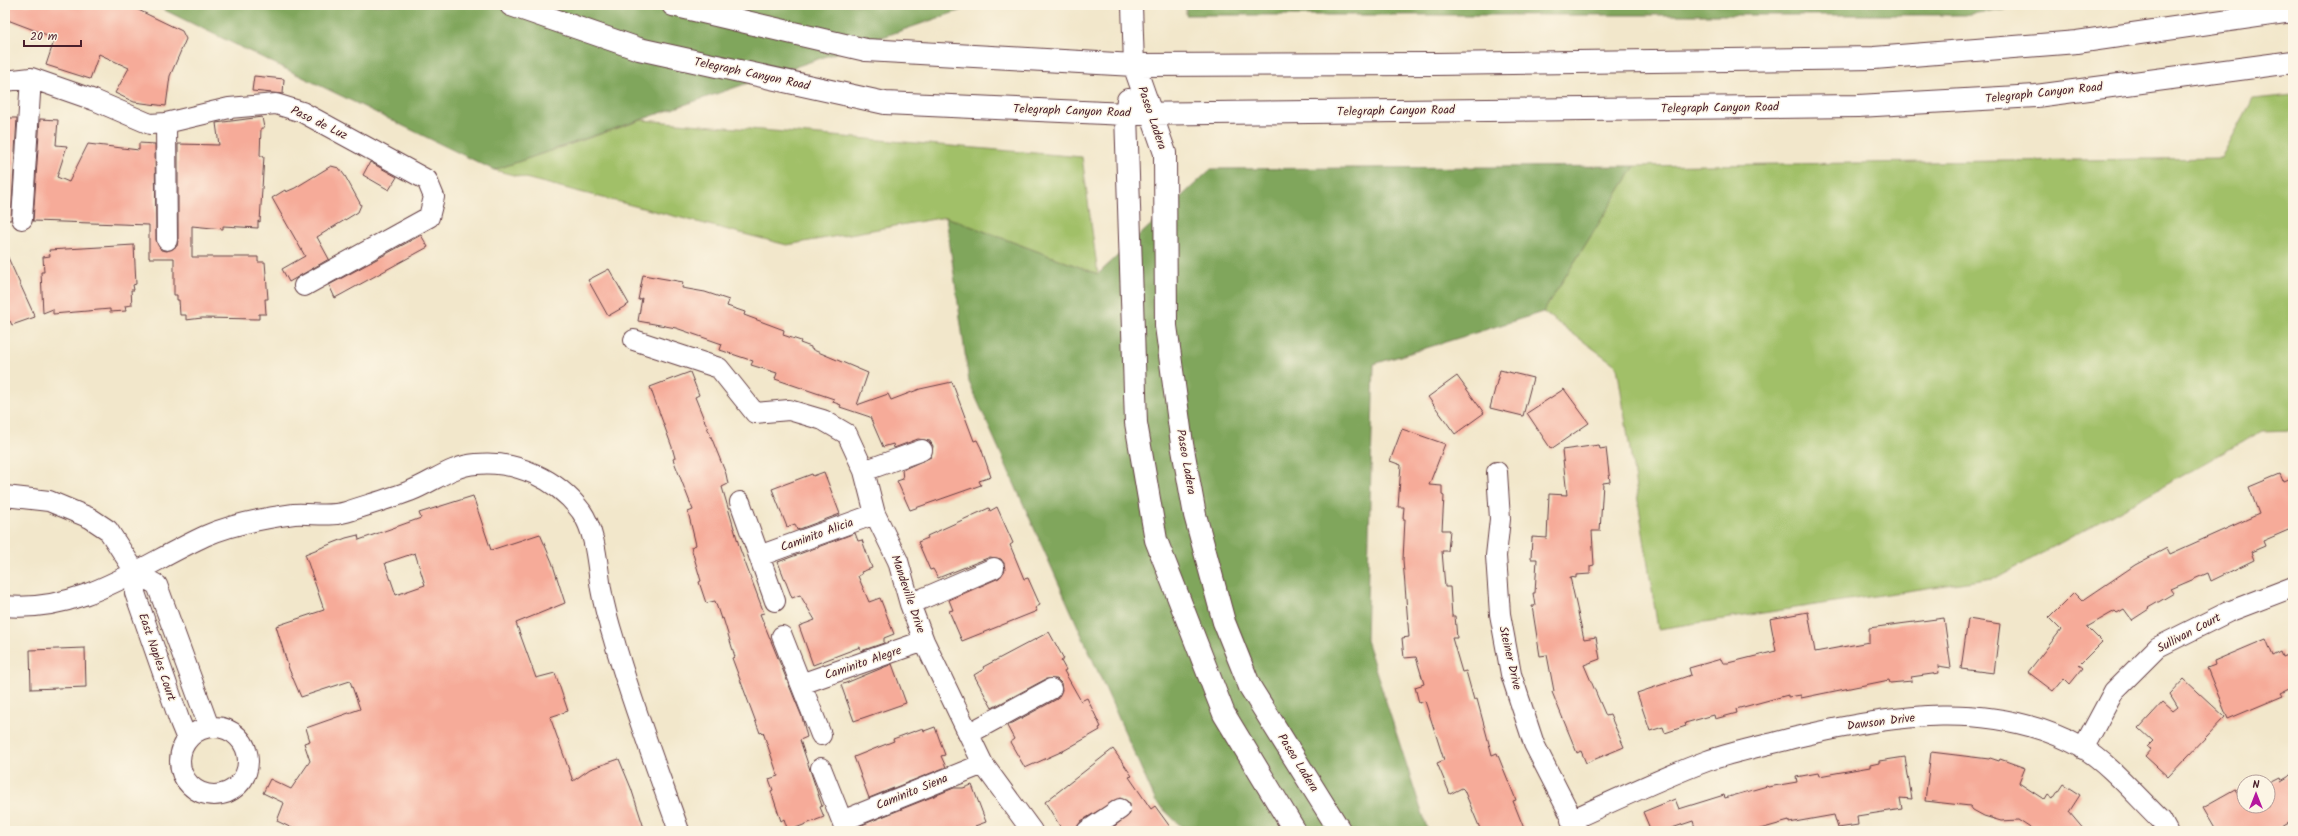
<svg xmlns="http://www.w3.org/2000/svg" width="2298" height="836" viewBox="0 0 2298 836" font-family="Kalam,sans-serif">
<rect width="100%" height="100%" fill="#fcf5e5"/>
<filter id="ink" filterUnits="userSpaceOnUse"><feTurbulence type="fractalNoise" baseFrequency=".025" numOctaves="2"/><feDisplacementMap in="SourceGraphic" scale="8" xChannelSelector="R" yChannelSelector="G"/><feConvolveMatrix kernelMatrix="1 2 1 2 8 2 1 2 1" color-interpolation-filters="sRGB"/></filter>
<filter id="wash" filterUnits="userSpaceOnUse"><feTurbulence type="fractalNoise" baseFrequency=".012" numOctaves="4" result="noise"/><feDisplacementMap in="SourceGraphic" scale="16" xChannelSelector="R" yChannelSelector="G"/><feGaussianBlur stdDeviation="0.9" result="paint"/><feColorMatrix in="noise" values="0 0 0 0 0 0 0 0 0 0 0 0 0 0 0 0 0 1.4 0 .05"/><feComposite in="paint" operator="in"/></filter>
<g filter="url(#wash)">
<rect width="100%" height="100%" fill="#f2e7cb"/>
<path fill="#a1c068" stroke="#76704a" d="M 2293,95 L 2293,430 L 2262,431 L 1999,577 L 1658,629 L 1617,366 L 1543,312 L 1635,166 L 2221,158 L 2253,99 Z
M 642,120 L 1082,157 L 1098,274 L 946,217 L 787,245 L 494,170 Z"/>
<path fill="#80a65c" stroke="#656244" d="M 154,5 L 976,5 L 494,170 Z
M 1186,5 L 2031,5 L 1964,15 L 1186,15 Z
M 1635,166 L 1543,312 L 1374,364 L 1366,640 L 1428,831 L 1186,831 L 1156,802 L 969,382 L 946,217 L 1098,274 L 1211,169 Z"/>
<g id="blocks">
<path fill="#f6ab99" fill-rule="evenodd" d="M 5,5 L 128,5 L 182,31 L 186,39 L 170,76 L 166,106 L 134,102 L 115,93 L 129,68 L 99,54 L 90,79 L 46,65 L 55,38 L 5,19 Z
M 254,76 L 284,79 L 283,94 L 252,91 Z
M 262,117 L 264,128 L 261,128 L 260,156 L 264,156 L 260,222 L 258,221 L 258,228 L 223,226 L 223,229 L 192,226 L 192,257 L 258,257 L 258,262 L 265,262 L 268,299 L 265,299 L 266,314 L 259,314 L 259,319 L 202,318 L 186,320 L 186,315 L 180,315 L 179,300 L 177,300 L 177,295 L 174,295 L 174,258 L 149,258 L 149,225 L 33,221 L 40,119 L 58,120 L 56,145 L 67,146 L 57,177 L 69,182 L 88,144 L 139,150 L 139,143 L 155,144 L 156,240 L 161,250 L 167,251 L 177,246 L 178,240 L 178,144 L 219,145 L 216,123 Z
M 5,118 L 17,118 L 11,220 L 5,220 Z
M 370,162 L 397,177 L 389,190 L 363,175 Z
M 331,166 L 339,168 L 345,176 L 361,205 L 358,212 L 317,237 L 329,259 L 289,282 L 282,269 L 305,256 L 272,198 L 285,190 L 286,192 L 295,188 Z
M 421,235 L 428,247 L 335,298 L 329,285 Z
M 134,245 L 136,284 L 133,285 L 134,290 L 131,290 L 132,305 L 125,306 L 126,311 L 110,312 L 110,309 L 53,314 L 53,309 L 43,313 L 41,272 L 44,272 L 43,257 L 50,256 L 49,250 Z
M 5,251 L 35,317 L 12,325 L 10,321 L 5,323 Z
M 609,269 L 629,304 L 608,316 L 588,280 Z
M 643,275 L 683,282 L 682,288 L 705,292 L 729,300 L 727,306 L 745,312 L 744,315 L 784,330 L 783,335 L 801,341 L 800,343 L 811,347 L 811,349 L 868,373 L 857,405 L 888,394 L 891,400 L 920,389 L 952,382 L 974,441 L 977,440 L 981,448 L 991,477 L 979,481 L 981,485 L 910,510 L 897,481 L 903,479 L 902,470 L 931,457 L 933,446 L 930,441 L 918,439 L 894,448 L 893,444 L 883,447 L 870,417 L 840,407 L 841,405 L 833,402 L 834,399 L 775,379 L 777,373 L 751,365 L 753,361 L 720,350 L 722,344 L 676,328 L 638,321 L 642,298 L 638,300 Z
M 1500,370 L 1533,378 L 1523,416 L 1490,408 Z
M 690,372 L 699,395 L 695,397 L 726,474 L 728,484 L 722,487 L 740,549 L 764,613 L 760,614 L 802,717 L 807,737 L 800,740 L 822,806 L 820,807 L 824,817 L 788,831 L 784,819 L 781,821 L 771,791 L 773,790 L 769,779 L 778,776 L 763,732 L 760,733 L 732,658 L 735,657 L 723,618 L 721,619 L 715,601 L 706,603 L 699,582 L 701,581 L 691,547 L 696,545 L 688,512 L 693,510 L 673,459 L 675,458 L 672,447 L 650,387 Z
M 1457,376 L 1484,413 L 1455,434 L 1428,397 Z
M 1564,389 L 1589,423 L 1551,449 L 1527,413 Z
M 1402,429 L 1445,444 L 1429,485 L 1442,486 L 1442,495 L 1444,496 L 1442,530 L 1450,530 L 1448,551 L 1442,551 L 1445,587 L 1450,587 L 1452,616 L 1455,616 L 1457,638 L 1452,638 L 1462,672 L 1466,671 L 1474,700 L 1477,699 L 1492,755 L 1497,753 L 1516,800 L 1513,801 L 1525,831 L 1481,831 L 1464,790 L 1462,788 L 1450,794 L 1437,763 L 1444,760 L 1425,701 L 1419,703 L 1415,687 L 1424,684 L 1416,657 L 1404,658 L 1402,638 L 1409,637 L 1403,560 L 1405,519 L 1403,519 L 1404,507 L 1398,507 L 1401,465 L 1390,461 Z
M 1599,445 L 1600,449 L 1606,448 L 1610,482 L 1603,483 L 1600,531 L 1592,531 L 1594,565 L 1590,566 L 1590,574 L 1576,575 L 1576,578 L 1570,577 L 1584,639 L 1596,637 L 1600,659 L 1584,665 L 1606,716 L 1610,715 L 1624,747 L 1586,763 L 1581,751 L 1577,753 L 1552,692 L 1554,691 L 1547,655 L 1540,656 L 1532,606 L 1535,606 L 1533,593 L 1535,593 L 1537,559 L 1531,559 L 1532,537 L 1547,538 L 1549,494 L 1567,495 L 1562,450 Z
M 824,472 L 840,514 L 797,530 L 795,524 L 787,527 L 772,489 L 812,474 L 813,476 Z
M 2280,474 L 2283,481 L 2293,477 L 2293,528 L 2263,541 L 2265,546 L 2251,552 L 2254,560 L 2211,581 L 2208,573 L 2171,589 L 2174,593 L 2148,608 L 2149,609 L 2132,620 L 2124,609 L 2117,613 L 2115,611 L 2087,627 L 2102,642 L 2079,665 L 2083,668 L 2070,684 L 2064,678 L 2053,691 L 2028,672 L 2061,630 L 2049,618 L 2074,593 L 2082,601 L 2135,565 L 2167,548 L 2170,554 L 2259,514 L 2249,487 Z
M 473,496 L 491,550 L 540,534 L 552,562 L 565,603 L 516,623 L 536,678 L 555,673 L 568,711 L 550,717 L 573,781 L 590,769 L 619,759 L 631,788 L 645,831 L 298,831 L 277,821 L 284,803 L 263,793 L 270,779 L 291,789 L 310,761 L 304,743 L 310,741 L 306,728 L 360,709 L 350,681 L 301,697 L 289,669 L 276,626 L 324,610 L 305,554 L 346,538 L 358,535 L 359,540 L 421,518 L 419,513 ZM 415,553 L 425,585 L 396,595 L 385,563 Z
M 997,507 L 1013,543 L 1010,545 L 1024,579 L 1028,578 L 1040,605 L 1035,608 L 1037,611 L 962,641 L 949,611 L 953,610 L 949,600 L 999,578 L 1005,570 L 1004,563 L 1001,559 L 990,557 L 938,578 L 933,569 L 930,570 L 918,542 L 928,538 L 927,536 L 989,508 L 990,511 Z
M 855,533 L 858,541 L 862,540 L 872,568 L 861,572 L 862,574 L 858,576 L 869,602 L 880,598 L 894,634 L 884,638 L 884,643 L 861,651 L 860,647 L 813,665 L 799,626 L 815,620 L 800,595 L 792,598 L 778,562 Z
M 1808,612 L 1815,652 L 1869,642 L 1869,628 L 1944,618 L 1951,668 L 1938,666 L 1939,673 L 1911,677 L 1912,681 L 1890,683 L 1889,680 L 1801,698 L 1801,695 L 1788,697 L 1788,695 L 1736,709 L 1737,713 L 1715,719 L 1714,715 L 1685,723 L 1686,726 L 1665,733 L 1663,727 L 1650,731 L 1637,693 L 1691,675 L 1689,668 L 1721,659 L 1723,663 L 1728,663 L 1776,651 L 1770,619 Z
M 1968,619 L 2000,624 L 1994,673 L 1961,669 Z
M 1049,632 L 1064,659 L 1061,661 L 1066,670 L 1064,671 L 1081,701 L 1087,698 L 1101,727 L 1099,728 L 1100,730 L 1065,750 L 1025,768 L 1010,742 L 1014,739 L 1007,726 L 1057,699 L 1062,690 L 1061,683 L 1057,679 L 1046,679 L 992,708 L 974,675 L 984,669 L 983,667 Z
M 2266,639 L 2273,656 L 2281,652 L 2283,657 L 2293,653 L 2293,687 L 2281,693 L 2283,696 L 2228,719 L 2207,668 L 2215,665 L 2214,661 Z
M 85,648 L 86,687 L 31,689 L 30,650 Z
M 892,664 L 906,703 L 854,721 L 841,685 Z
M 2184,679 L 2225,717 L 2168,777 L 2145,756 L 2151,749 L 2147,747 L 2153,741 L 2139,728 L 2163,702 L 2173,711 L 2178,707 L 2170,694 Z
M 935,727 L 945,755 L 941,756 L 946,767 L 869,798 L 854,757 L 894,741 L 893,739 L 923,728 L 924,731 Z
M 1113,749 L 1132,776 L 1129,777 L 1151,809 L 1155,806 L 1173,831 L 1108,831 L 1130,814 L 1130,803 L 1120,798 L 1081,821 L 1076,831 L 1063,831 L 1045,802 Z
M 1931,752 L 1989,759 L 1990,758 L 1999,761 L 2000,759 L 2025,768 L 2019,783 L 2045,800 L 2048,795 L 2053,799 L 2063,784 L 2080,795 L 2069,812 L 2085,831 L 2035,831 L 2018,820 L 2001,821 L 1984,816 L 1973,810 L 1970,806 L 1925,801 Z
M 1905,757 L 1912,799 L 1900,798 L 1902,809 L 1857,816 L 1858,825 L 1838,828 L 1834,815 L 1789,823 L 1789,821 L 1753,831 L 1696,831 L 1693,821 L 1663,831 L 1651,831 L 1643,812 L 1675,799 L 1679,809 L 1724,795 L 1725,798 L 1767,786 L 1768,787 L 1797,782 L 1796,777 L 1818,773 L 1819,776 L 1870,767 L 1870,765 L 1879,763 L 1879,761 Z
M 2293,774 L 2293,820 L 2274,831 L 2217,831 L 2203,807 L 2235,789 L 2244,806 L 2268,806 L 2268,784 L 2280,778 L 2281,781 Z
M 972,785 L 986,822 L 975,826 L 977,831 L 857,831 L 857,827 L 954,788 L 963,788 Z"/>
</g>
</g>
<g filter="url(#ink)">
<use href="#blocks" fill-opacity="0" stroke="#633d43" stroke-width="1"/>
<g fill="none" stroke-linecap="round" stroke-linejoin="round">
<defs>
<path id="minor" d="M 1132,5 L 1134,65
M 5,81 L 31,78 L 94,100 L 150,124 L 166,123 L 229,108 L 276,104 L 302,112 L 427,180 L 434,197 L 429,217 L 304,286
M 166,123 L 167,240
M 22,219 L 31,78
M 634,340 L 719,368 L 755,413 L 789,410 L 823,420 L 847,434 L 864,471 L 875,514 L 898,561 L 910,604 L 924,641 L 983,764 L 1032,831
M 864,471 L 922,450
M 1497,472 L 1500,519 L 1496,556 L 1500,614 L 1511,674 L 1534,744 L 1578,830
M 5,496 L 49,501 L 90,518 L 108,530 L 136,573 L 157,585 L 209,727
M 740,502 L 775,601
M 759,556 L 875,514
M 136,573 L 135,593 L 180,722 L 187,739
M 910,604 L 994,568
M 5,606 C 81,613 140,566 205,536 C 232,524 265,518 294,514 C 311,513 330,517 346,512 C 367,505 389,499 410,491 C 433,482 451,466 476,464 C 516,460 557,479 581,511 C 596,532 597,564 601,589 C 604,606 609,624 614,640 C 632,705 657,768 679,831
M 782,636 L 821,735
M 801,684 L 924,641
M180 761a34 34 0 1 1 68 0a34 34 0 1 1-68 0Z
M 968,734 L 1051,689
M 2083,749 L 2114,691 L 2158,647 L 2228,612 L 2293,587
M 821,768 L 846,831
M 1571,820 C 1616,800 1661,778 1707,761 C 1736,751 1767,745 1797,737 C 1891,715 1994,698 2083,748 C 2109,763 2138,798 2161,820 L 2167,831
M 842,821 L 983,764
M 1087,831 L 1120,809"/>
<path id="major" d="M 511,5 L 639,49 L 885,103 L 1126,114 L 1858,106 L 2036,96 L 2293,62
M 673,5 L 866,50 L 1134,65 L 1434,64 L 1874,58 L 2077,42 L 2293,11
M 1134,65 L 1165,153 L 1166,326 L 1182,444 L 1195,515 L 1224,622 L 1250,687 L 1340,831
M 1128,100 L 1126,114 L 1136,423 L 1156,540 L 1224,714 L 1295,831"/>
</defs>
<use href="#minor" stroke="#633d43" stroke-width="22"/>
<use href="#major" stroke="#633d43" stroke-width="24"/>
<use href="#minor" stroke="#fff" stroke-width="20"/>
<use href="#major" stroke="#fff" stroke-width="22"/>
</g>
</g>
<g text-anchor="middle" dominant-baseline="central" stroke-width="3" stroke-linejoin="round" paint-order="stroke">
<g font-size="12" fill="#4a1f2b" stroke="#fcf5e5">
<text transform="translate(752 74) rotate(12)">Telegraph Canyon Road</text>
<text transform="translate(2044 93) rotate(-6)">Telegraph Canyon Road</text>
<text transform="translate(1720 108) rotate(-1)">Telegraph Canyon Road</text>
<text transform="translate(1072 111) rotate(2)">Telegraph Canyon Road</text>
<text transform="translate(1396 111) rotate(-1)">Telegraph Canyon Road</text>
<text transform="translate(1152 118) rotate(71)">Paseo Ladera</text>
<text transform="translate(319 123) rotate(26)">Paso de Luz</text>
<text transform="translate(1186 462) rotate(80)">Paseo Ladera</text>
<text transform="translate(817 535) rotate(-20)">Caminito Alicia</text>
<text transform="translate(908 594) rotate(71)">Mandeville Drive</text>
<text transform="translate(2189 633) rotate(-28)">Sullivan Court</text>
<text transform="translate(157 657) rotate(71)">East Naples Court</text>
<text transform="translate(1510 658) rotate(77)">Steiner Drive</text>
<text transform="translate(863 663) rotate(-19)">Caminito Alegre</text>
<text transform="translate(1881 722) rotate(-7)">Dawson Drive</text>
<text transform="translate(1298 763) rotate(58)">Paseo Ladera</text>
<text transform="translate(912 792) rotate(-22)">Caminito Siena</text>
</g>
</g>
<rect width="2298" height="836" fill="none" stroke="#fcf5e5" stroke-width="20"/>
<g transform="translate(2256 794)"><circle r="19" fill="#fcf5e5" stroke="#b59f9b"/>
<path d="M0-3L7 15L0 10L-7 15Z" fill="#b5179e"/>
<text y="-6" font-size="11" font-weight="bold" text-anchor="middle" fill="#4a1f2b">N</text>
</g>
<path d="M24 40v6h57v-6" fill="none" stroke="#4a1f2b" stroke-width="2"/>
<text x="30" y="40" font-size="12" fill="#4a1f2b" stroke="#fcf5e5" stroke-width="3" paint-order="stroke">20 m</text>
</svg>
